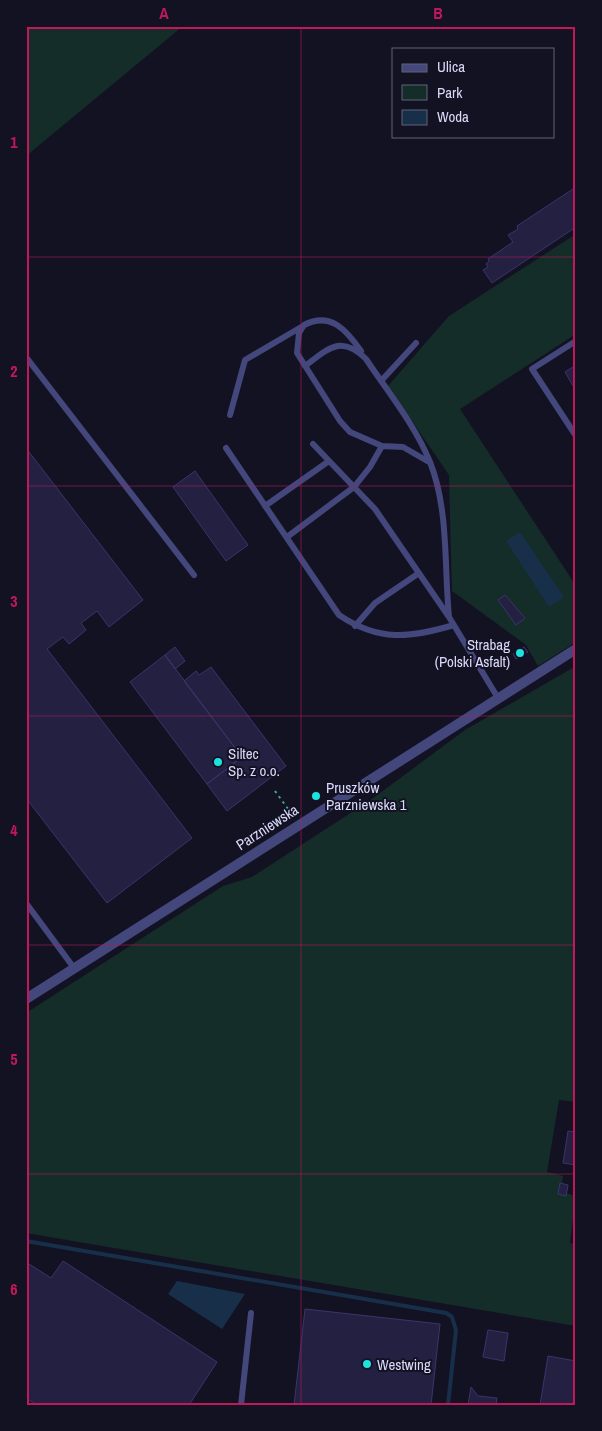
<svg xmlns="http://www.w3.org/2000/svg" width="602" height="1431" viewBox="0 0 602 1431" font-family="'Archivo Narrow',sans-serif">
<rect width="100%" height="100%" fill="#131223"/>
<path fill="#152d29" d="M 26,26 L 183,26 L 26,156 Z
M 576,234 L 576,334 L 460,409 L 576,586 L 576,642 L 538,666 L 526,645 L 452,591 L 449,475 L 388,386 L 449,316 Z
M 576,666 L 576,1102 L 559,1100 L 547,1172 L 563,1176 L 562,1184 L 566,1193 L 576,1196 L 570,1243 L 576,1244 L 576,1326 L 26,1233 L 26,1013 L 223,886 L 252,877 L 372,799 L 465,730 Z"/>
<path fill="#172f48" d="M 520,532 L 564,597 L 549,607 L 506,541 Z
M 177,1281 L 245,1294 L 222,1329 L 168,1294 Z"/>
<g fill="none" stroke-linecap="round" stroke-linejoin="round">
<path stroke="#172f48" stroke-width="4" d="M 26,1241 L 446,1313 L 452,1317 L 456,1330 L 448,1405"/>
</g>
<path fill="#232042" stroke="#39356b" d="M 576,187 L 576,227 L 492,283 L 483,270 L 488,267 L 486,264 L 489,261 L 488,259 L 513,242 L 508,235 L 518,229 L 517,226 Z
M 576,365 L 576,391 L 565,372 Z
M 26,448 L 143,600 L 109,627 L 97,611 L 81,623 L 86,630 L 69,644 L 63,637 L 47,649 L 192,838 L 107,903 L 26,798 Z
M 195,471 L 248,545 L 226,561 L 173,487 Z
M 505,595 L 525,618 L 516,625 L 498,600 Z
M 175,647 L 185,661 L 175,669 L 165,655 Z
M 524,647 L 528,652 L 516,659 L 513,654 Z
M 165,655 L 242,757 L 207,784 L 130,682 Z
M 211,667 L 286,766 L 227,811 L 207,784 L 242,757 L 184,681 L 196,671 L 199,675 Z
M 568,1131 L 576,1132 L 576,1165 L 563,1163 Z
M 560,1183 L 568,1185 L 566,1196 L 558,1194 Z
M 63,1261 L 217,1362 L 189,1405 L 37,1405 L 26,1398 L 26,1262 L 51,1278 Z
M 305,1309 L 440,1324 L 431,1405 L 294,1405 Z
M 488,1330 L 508,1333 L 504,1361 L 483,1357 Z
M 548,1356 L 576,1361 L 576,1405 L 540,1405 Z
M 471,1387 L 478,1396 L 497,1398 L 496,1405 L 468,1405 Z"/>
<g fill="none" stroke-linecap="round" stroke-linejoin="round">
<path stroke="#3fa896" stroke-width="2" stroke-dasharray="2.5 4" stroke-linecap="butt" d="M 275,791 L 291,813"/>
<path stroke="#43477c" stroke-width="6" d="M 576,341 L 532,369 L 576,436
M 361,351 C 347,331 331,311 304,325 L 299,333 L 297,353 L 340,421 L 350,432 L 382,446 L 403,447 L 429,462
M 26,357 L 194,575
M 305,366 C 328,349 341,334 366,359 C 388,392 415,425 430,462 C 449,510 444,566 449,617
M 381,381 L 416,343
M 230,415 L 245,360 L 303,326
M 313,444 L 375,509 L 449,617 L 498,698
M 226,448 L 339,615 C 379,642 410,638 454,625
M 265,506 L 329,461
M 287,537 L 354,487 L 370,467 L 382,446
M 355,626 L 375,603 L 419,573
M 26,903 L 74,968
M 241,1405 L 251,1313"/>
<path stroke="#43477c" stroke-width="10" d="M 26,999 L 576,649"/>
</g>
<path fill="none" stroke="#c2185b" stroke-width="1" stroke-opacity="0.55" d="M 301,26 L 301,1405M 26,257 L 576,257M 26,486 L 576,486M 26,716 L 576,716M 26,945 L 576,945M 26,1174 L 576,1174"/>
<g fill="#1de2de" stroke="#131223" stroke-width="2">
<circle cx="520" cy="653" r="5"/>
<circle cx="218" cy="762" r="5"/>
<circle cx="316" cy="796" r="5"/>
<circle cx="367" cy="1364" r="5"/>
</g>
<g text-anchor="middle" dominant-baseline="central" stroke-width="4" stroke-linejoin="round" paint-order="stroke">
<g font-size="15" fill="#d9d9fa" stroke="#131223" text-anchor="start">
<text x="510" y="644" text-anchor="end">Strabag<tspan x="510" dy="17">(Polski Asfalt)</tspan></text>
<text x="228" y="753">Siltec<tspan x="228" dy="17">Sp. z o.o.</tspan></text>
<text x="326" y="787">Pruszków<tspan x="326" dy="17">Parzniewska 1</tspan></text>
<text x="377" y="1364">Westwing</text>
</g>
<g font-size="15" fill="#d9d9fa" stroke="#131223">
<text transform="translate(267 827) rotate(-33)">Parzniewska</text>
</g>
</g>
<rect width="602" height="1431" fill="none" stroke="#131223" stroke-width="55"/>
<rect x="392" y="48" width="162" height="90" fill="#131223" stroke="#626279"/>
<rect x="402" y="64" width="25" height="8" fill="#43477c" stroke="#626279"/>
<text x="437" y="72" font-size="15" fill="#d9d9fa">Ulica</text>
<rect x="402" y="85" width="25" height="15" fill="#152d29" stroke="#626279"/>
<text x="437" y="98" font-size="15" fill="#d9d9fa">Park</text>
<rect x="402" y="110" width="25" height="15" fill="#172f48" stroke="#626279"/>
<text x="437" y="122" font-size="15" fill="#d9d9fa">Woda</text>
<rect x="28" y="28" width="546" height="1376" fill="none" stroke="#c2185b" stroke-width="2"/>
<g font-size="16" text-anchor="middle" font-weight="bold" fill="#c2185b">
<text x="164" y="19">A</text>
<text x="438" y="19">B</text>
<text x="14" y="148">1</text>
<text x="14" y="377">2</text>
<text x="14" y="607">3</text>
<text x="14" y="836">4</text>
<text x="14" y="1065">5</text>
<text x="14" y="1295">6</text>
</g>
</svg>
